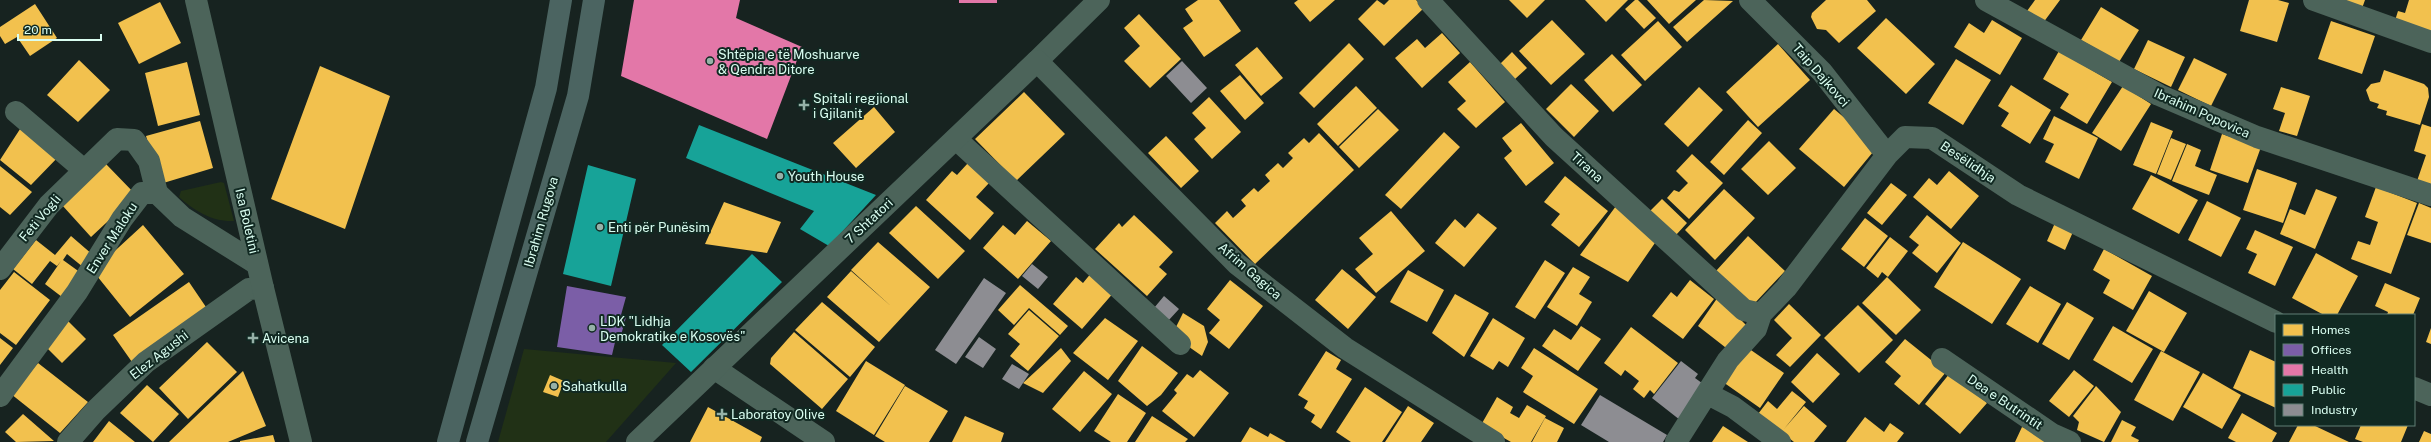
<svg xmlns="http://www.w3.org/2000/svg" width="2431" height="442" viewBox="0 0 2431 442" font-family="'Public Sans',sans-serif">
<rect width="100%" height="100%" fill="#172320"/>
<path fill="#213116" d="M 221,182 L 224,183 L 234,221 C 212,222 195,211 179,197 L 181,191 Z
M 524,349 L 676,363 L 606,442 L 498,442 Z"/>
<path fill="#f2c14e" d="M 1198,0 L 1219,0 L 1241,31 L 1204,57 L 1183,28 L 1193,21 L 1185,9 Z
M 1298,0 L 1335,0 L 1310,22 L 1294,3 Z
M 1377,0 L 1384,5 L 1389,0 L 1416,0 L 1424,8 L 1384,46 L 1358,19 Z
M 1509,0 L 1545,0 L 1527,18 Z
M 1585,0 L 1628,0 L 1606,22 Z
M 1635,0 L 1638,0 L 1656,18 L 1644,29 L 1625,9 Z
M 1647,0 L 1696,0 L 1669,24 Z
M 1704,0 L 1733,1 L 1687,42 L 1673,27 Z
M 1826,0 L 1867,0 L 1876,11 L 1839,43 L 1826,30 L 1817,29 L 1811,17 L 1812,13 Z
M 2035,0 L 2060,0 L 2043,23 L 2027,11 Z
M 2249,0 L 2278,0 L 2289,3 L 2277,42 L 2240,31 Z
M 2331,0 L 2365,0 L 2360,14 Z
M 2409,0 L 2431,0 L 2431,39 L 2393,27 L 2398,11 L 2405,13 Z
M 160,2 L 181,43 L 139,64 L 118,23 Z
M 35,4 L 57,38 L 30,56 L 17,37 L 5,44 L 0,36 L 0,27 Z
M 2101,7 L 2139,30 L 2119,62 L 2081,40 Z
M 1139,14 L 1181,59 L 1150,88 L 1124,61 L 1140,46 L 1124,28 Z
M 1886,18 L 1935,64 L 1906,94 L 1857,48 Z
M 1552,20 L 1585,54 L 1551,85 L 1519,51 Z
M 1992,20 L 2022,38 L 2000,75 L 1954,47 L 1969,23 L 1984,33 Z
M 1658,21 L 1682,47 L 1645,81 L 1621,55 Z
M 2331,21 L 2375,36 L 2362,74 L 2318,59 Z
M 1442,33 L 1460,53 L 1422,88 L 1395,58 L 1417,39 L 1425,48 Z
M 2148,40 L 2185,57 L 2171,87 L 2134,69 Z
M 1349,43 L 1364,59 L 1314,108 L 1299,93 Z
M 1778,44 L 1810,80 L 1758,127 L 1726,92 Z
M 1257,47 L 1283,78 L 1261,96 L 1235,65 Z
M 2059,51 L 2112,82 L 2087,124 L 2060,108 L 2069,94 L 2043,79 Z
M 1512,52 L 1527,68 L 1515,79 L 1500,64 Z
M 1612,54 L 1642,85 L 1613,112 L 1584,80 Z
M 2194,58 L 2227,74 L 2211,106 L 2178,90 Z
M 1956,59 L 1991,80 L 1963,125 L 1928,103 Z
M 79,60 L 110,90 L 78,122 L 47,95 Z
M 187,62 L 200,115 L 158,126 L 145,73 Z
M 1470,62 L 1505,102 L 1476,128 L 1457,109 L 1466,101 L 1448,82 Z
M 320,66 L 390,96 L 345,229 L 271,199 Z
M 2384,70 L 2424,84 L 2428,88 L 2429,97 L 2420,125 L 2386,115 L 2387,111 L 2377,108 L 2379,104 L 2370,101 L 2366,90 L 2371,84 L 2380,82 Z
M 1240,75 L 1264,103 L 1245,120 L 1220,91 Z
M 1571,84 L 1599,111 L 1574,137 L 1546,109 Z
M 2011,85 L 2051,110 L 2030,144 L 2001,126 L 2009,113 L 1998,106 Z
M 1356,86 L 1377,108 L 1338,146 L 1317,124 Z
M 2123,86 L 2151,104 L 2121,151 L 2092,133 Z
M 1699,87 L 1723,110 L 1688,147 L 1664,124 Z
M 2281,87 L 2310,96 L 2297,136 L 2279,131 L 2285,113 L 2273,109 Z
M 1024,92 L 1065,134 L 1016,181 L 975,139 Z
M 1209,97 L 1241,132 L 1212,159 L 1194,139 L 1206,128 L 1192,113 Z
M 874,107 L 895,132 L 856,168 L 833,143 Z
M 1378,109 L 1399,130 L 1359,168 L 1339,147 Z
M 1834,109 L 1878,146 L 1844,187 L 1799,149 Z
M 2054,116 L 2098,138 L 2079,179 L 2045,162 L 2054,144 L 2043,139 Z
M 1748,120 L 1762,133 L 1724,175 L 1710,162 Z
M 200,121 L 213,168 L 160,184 L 146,136 Z
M 2151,122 L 2173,131 L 2156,174 L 2133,165 Z
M 1521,123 L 1554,163 L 1526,186 L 1504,158 L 1512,151 L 1502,138 Z
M 2422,124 L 2431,127 L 2431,185 L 2417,181 L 2426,155 L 2414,151 Z
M 22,126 L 61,154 L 31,185 L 0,160 Z
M 1444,132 L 1460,147 L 1401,209 L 1385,195 Z
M 1319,133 L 1354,170 L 1255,264 L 1215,223 L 1227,211 L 1233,218 L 1246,206 L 1241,200 L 1254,188 L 1258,192 L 1270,181 L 1265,175 L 1278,163 L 1283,168 L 1293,158 L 1288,153 L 1304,138 L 1309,143 Z
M 2222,134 L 2261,147 L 2248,183 L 2210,170 Z
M 1166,136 L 1199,171 L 1181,188 L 1148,153 Z
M 2171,138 L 2186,144 L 2171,180 L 2157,174 Z
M 1769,141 L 1796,168 L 1768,195 L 1741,169 Z
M 2187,144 L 2201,150 L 2195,166 L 2217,175 L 2209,195 L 2172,181 Z
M 1692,154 L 1723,183 L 1689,219 L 1667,198 L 1674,190 L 1679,192 L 1688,183 L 1676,171 Z
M 968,163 L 989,183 L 976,197 L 994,213 L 970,240 L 926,200 L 952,171 L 957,175 Z
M 106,164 L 136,195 L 91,237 L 62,205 Z
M 0,166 L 32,192 L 10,215 L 0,207 Z
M 2257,169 L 2297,183 L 2283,223 L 2243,210 Z
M 1949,171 L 1979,196 L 1951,229 L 1913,197 L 1929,178 L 1937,185 Z
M 2151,175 L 2198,200 L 2179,234 L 2132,209 Z
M 1565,176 L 1608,211 L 1579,247 L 1551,225 L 1560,214 L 1544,202 Z
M 1891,183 L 1907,195 L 1882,225 L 1867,213 Z
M 2376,187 L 2417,203 L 2391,274 L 2351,259 L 2358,241 L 2370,245 L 2378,222 L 2365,217 Z
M 1724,189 L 1755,218 L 1715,260 L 1685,230 Z
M 2316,189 L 2337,197 L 2315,249 L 2280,234 L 2290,209 L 2305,215 Z
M 1662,199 L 1687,223 L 1676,235 L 1650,211 Z
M 2207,201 L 2241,218 L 2221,257 L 2188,240 Z
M 724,202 L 781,222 L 767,253 L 705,244 Z
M 2419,203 L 2431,208 L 2431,243 L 2407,235 Z
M 916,206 L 965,251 L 938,279 L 889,233 Z
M 1616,206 L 1657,240 L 1628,282 L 1580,255 Z
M 1391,211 L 1425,251 L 1376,293 L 1355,269 L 1373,254 L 1359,238 Z
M 1478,213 L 1497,228 L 1464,267 L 1435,243 L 1455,219 L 1465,228 Z
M 1134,215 L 1173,252 L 1159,267 L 1167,274 L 1147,296 L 1095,249 L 1119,223 L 1122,227 Z
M 1927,215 L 1961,243 L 1937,273 L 1912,253 L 1919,245 L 1909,237 Z
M 2058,216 L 2076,225 L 2065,250 L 2047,241 Z
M 1865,218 L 1888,236 L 1864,267 L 1841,249 Z
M 1027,221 L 1051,241 L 1018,279 L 983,248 L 1003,225 L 1015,235 Z
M 143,225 L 184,274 L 130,317 L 93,271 Z
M 2255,230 L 2293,247 L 2275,286 L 2248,273 L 2257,254 L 2246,249 Z
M 71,236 L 93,255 L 83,267 L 67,254 L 63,260 L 81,273 L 62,297 L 45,284 L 61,261 L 57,266 L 50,261 L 32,284 L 13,269 L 36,240 L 55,255 Z
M 1748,236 L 1785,271 L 1753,305 L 1716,271 Z
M 1890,237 L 1908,251 L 1888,277 L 1882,272 L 1878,278 L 1866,268 Z
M 878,242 L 930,287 L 879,342 L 827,297 L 851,271 L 892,307 L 851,270 Z
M 1963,242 L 2021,279 L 1992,324 L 1934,287 Z
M 2104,249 L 2152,276 L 2133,310 L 2103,293 L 2110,280 L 2093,270 Z
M 2316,253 L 2358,276 L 2337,315 L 2324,315 L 2292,298 Z
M 1545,260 L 1565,273 L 1535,319 L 1515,307 Z
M 1573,267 L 1590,277 L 1579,294 L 1592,302 L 1577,326 L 1547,307 Z
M 1342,269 L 1376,297 L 1348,329 L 1315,300 Z
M 1408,270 L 1444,290 L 1427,322 L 1390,302 Z
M 14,272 L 50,300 L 16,345 L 0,333 L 0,290 Z
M 1092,272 L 1115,291 L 1082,329 L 1053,304 L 1076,277 L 1083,283 Z
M 1887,277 L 1921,310 L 1896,335 L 1862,303 Z
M 1230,280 L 1263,306 L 1229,349 L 1209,333 L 1220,320 L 1207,309 Z
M 1690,280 L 1714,299 L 1683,339 L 1652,316 L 1671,292 L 1677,297 Z
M 189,282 L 208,310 L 132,362 L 113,335 Z
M 2385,283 L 2420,298 L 2413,315 L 2387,315 L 2388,312 L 2375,306 Z
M 1020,285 L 1068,326 L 1060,335 L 1029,308 L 1014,325 L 998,310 Z
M 2030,286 L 2061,304 L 2038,343 L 2006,324 Z
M 2149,291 L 2187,313 L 2164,352 L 2126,331 Z
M 1455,294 L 1489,313 L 1464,357 L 1432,333 Z
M 1718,297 L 1748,327 L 1730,351 L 1698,326 Z
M 822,302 L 875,347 L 850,377 L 795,330 Z
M 2067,302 L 2094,318 L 2069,360 L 2042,344 Z
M 1789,304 L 1821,335 L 1790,367 L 1776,355 L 1792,338 L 1774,320 Z
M 1858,305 L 1893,340 L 1859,373 L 1824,338 Z
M 1029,310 L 1059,336 L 1028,371 L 1010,356 L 1020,344 L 1008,334 Z
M 1183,313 L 1204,326 L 1208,342 L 1202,356 L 1172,335 Z
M 1105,318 L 1138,341 L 1108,380 L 1073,353 Z
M 1493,318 L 1525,338 L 1508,367 L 1499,361 L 1493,370 L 1470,356 Z
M 67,320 L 86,339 L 62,363 L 43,344 Z
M 1581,326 L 1601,339 L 1578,371 L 1542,346 L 1554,329 L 1571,340 Z
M 2113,326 L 2153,349 L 2132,383 L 2093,360 Z
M 1631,327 L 1678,363 L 1654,394 L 1650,390 L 1644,398 L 1633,389 L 1639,381 L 1625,370 L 1621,376 L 1604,363 Z
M 2431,328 L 2431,344 L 2426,342 Z
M 794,332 L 848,379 L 822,409 L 770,364 L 771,358 Z
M 0,338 L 13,348 L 0,365 Z
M 1905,339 L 1946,372 L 1919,405 L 1894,384 L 1901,376 L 1885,362 Z
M 207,342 L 237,372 L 188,419 L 159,388 Z
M 1142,346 L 1178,373 L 1161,395 L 1147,406 L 1118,381 Z
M 1061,348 L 1071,361 L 1043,393 L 1023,383 Z
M 1534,348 L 1598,389 L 1574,424 L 1523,392 L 1533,376 L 1521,368 Z
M 1748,348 L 1784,373 L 1760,408 L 1723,382 Z
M 2250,350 L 2276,362 L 2276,408 L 2233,388 Z
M 1326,351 L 1341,360 L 1336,369 L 1352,379 L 1321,429 L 1311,422 L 1315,415 L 1304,408 L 1308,401 L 1298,395 Z
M 2161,351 L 2200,372 L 2173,421 L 2134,400 Z
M 1817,353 L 1840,374 L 1813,403 L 1791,382 Z
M 866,361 L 905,385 L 874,435 L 836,411 Z
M 38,363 L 88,402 L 60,433 L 11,394 Z
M 1200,370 L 1229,393 L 1194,437 L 1162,411 L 1177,393 L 1174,390 L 1187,374 L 1193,378 Z
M 2074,370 L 2094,386 L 2069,417 L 2049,401 Z
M 243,371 L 266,426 L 228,442 L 169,442 Z
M 1084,371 L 1112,394 L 1080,432 L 1052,409 Z
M 1950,373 L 1987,403 L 1960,434 L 1925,404 Z
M 2203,373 L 2241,395 L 2222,429 L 2183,407 Z
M 550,375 L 564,381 L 558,397 L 543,392 Z
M 147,385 L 179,414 L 153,442 L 120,413 Z
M 905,386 L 948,411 L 929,442 L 885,442 L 875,436 Z
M 2096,386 L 2121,412 L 2104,442 L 2077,430 L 2079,422 L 2073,416 Z
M 1365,387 L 1402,412 L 1382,442 L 1351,442 L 1336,432 Z
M 1792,391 L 1806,402 L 1784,429 L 1804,406 L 1827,426 L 1814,442 L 1794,442 L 1758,414 L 1768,401 L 1777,409 Z
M 1118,394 L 1146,413 L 1127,442 L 1111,442 L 1094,431 Z
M 1497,397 L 1513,407 L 1510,413 L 1519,418 L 1527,405 L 1546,416 L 1531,442 L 1511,442 L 1481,425 Z
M 1408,406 L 1434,423 L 1421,442 L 1385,442 Z
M 708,407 L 762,437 L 760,442 L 690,442 Z
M 2242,413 L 2277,433 L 2272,442 L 2236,442 L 2228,438 Z
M 23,414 L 54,441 L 16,442 L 5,432 Z
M 965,416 L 1004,433 L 1001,442 L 952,442 Z
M 1152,416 L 1188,439 L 1185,442 L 1135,442 Z
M 1865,417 L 1884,432 L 1890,423 L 1904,433 L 1897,442 L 1846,442 Z
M 1545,418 L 1564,428 L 1557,442 L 1532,442 Z
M 2122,420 L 2136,427 L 2131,436 L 2139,440 L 2138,442 L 2111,442 Z
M 109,421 L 135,442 L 93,442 Z
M 2298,425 L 2313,425 L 2349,442 L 2289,442 Z
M 2361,425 L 2408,425 L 2401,442 L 2363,442 L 2355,439 Z
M 1723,426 L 1748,442 L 1712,442 Z
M 1250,427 L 1268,437 L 1270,433 L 1286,442 L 1241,442 Z
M 2022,427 L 2061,442 L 2015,442 Z
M 2424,431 L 2431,434 L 2431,442 L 2419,442 Z
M 273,435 L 275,442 L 240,442 L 240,441 Z"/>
<path fill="#7b5ea7" d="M 567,286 L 626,297 L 621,315 L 626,317 L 620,339 L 616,338 L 612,355 L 557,347 Z"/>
<path fill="#e377a8" d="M 634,0 L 740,0 L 736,18 L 802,47 L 767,139 L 621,76 Z
M 959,0 L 997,0 L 997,3 L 959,3 Z"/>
<path fill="#17a398" d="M 699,125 L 876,195 L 829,246 L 800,229 L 814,211 L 686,158 Z
M 588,165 L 636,179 L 611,286 L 563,274 Z
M 752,254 L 782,282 L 691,372 L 662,345 Z"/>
<path fill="#8d8d92" d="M 1182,61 L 1207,88 L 1191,103 L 1166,76 Z
M 1032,264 L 1048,277 L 1038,289 L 1022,276 Z
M 984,278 L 1006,293 L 956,364 L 935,350 Z
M 1164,296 L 1179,309 L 1168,321 L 1154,308 Z
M 979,337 L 996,349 L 983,368 L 965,357 Z
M 1681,361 L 1698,374 L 1695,378 L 1706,386 L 1680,420 L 1652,398 Z
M 1012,364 L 1029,374 L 1019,389 L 1002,379 Z
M 1600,395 L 1667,435 L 1663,442 L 1609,442 L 1581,425 Z"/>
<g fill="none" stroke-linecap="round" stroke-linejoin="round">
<path stroke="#4c645a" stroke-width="22" d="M 1428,0 L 1554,137 L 1744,310 L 1761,314
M 1750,0 L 1822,72 L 1887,155
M 1986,0 L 2159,95 L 2257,137 L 2431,195
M 2314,0 L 2431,42
M 1037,61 L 1099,0
M 16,112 L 84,170
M 956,139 L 1180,344
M 0,269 L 49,205 L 117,139 L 134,140 L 149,161 L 157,193
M 1942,359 L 2052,434 L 2070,442
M 714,368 L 824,442
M 2414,388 L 2431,395
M 1708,394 L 1733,407 L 1780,442
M 0,396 L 77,292 L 122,219 L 142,193 L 157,193 L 182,217 L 257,264
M 68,442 L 96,410 L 146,362 L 249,289 L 263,288
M 1676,442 L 1728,360 L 1756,329 L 1761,314 L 1786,288 L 1887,155 L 1905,137 L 1932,138 L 2018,195 L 2276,322"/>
<path stroke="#4c645a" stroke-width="22" d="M 196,0 L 263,288 L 301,442
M 637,442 L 1037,61 L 1237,264 L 1345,348 L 1494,442"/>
<path stroke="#4b6461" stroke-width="22" d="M 448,442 L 546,88 L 561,0
M 477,442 L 578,96 L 594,0"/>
</g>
<g fill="#96b1a8" stroke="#112922" stroke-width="1.5">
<circle cx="710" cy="61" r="4"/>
<path d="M802 99h4v4h4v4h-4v4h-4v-4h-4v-4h4z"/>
<circle cx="780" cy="176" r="4"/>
<circle cx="600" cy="227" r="4"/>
<circle cx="592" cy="328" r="4"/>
<path d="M251 332h4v4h4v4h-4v4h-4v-4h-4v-4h4z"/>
<circle cx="554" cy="386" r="4"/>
<path d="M720 408h4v4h4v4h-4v4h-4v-4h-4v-4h4z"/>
</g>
<g text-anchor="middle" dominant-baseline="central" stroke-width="4" stroke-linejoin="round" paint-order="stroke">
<g font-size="13" fill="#dafef1" stroke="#112922" text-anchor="start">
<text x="718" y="54">Shtëpia e të Moshuarve<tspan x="718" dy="15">&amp; Qendra Ditore</tspan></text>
<text x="813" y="98">Spitali regjional<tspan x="813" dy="15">i Gjilanit</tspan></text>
<text x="788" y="176">Youth House</text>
<text x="608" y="227">Enti për Punësim</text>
<text x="600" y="321">LDK "Lidhja<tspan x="600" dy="15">Demokratike e Kosovës"</tspan></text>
<text x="262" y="338">Avicena</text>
<text x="562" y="386">Sahatkulla</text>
<text x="731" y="414">Laboratoy Olive</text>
</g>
<g font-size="13" fill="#dafef1" stroke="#112922">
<text transform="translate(1821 75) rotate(49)">Taip Dajkovci</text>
<text transform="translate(2202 113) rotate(24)">Ibrahim Popovica</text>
<text transform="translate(1968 162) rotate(34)">Besëlidhja</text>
<text transform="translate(1587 167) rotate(42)">Tirana</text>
<text transform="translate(40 218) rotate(-50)">Feti Vogli</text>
<text transform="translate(247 221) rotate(77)">Isa Boletini</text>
<text transform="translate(869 221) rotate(-43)">7 Shtatori</text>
<text transform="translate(541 222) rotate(-74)">Ibrahim Rugova</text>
<text transform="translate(112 238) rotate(-57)">Enver Maloku</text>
<text transform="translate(1250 271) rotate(41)">Afrim Gagica</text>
<text transform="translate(159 355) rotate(-38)">Elez Agushi</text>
<text transform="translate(2005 402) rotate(34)">Dea e Butrintit</text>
</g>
</g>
<rect x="2275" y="314" width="140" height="112" fill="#112922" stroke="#617e75"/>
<rect x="2283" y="324" width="20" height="12" fill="#f2c14e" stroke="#617e75"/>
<text x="2311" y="334" font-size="12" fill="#dafef1">Homes</text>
<rect x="2283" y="344" width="20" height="12" fill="#7b5ea7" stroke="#617e75"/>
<text x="2311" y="354" font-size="12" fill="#dafef1">Offices</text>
<rect x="2283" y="364" width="20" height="12" fill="#e377a8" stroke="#617e75"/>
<text x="2311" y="374" font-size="12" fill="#dafef1">Health</text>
<rect x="2283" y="384" width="20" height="12" fill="#17a398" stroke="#617e75"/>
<text x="2311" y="394" font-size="12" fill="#dafef1">Public</text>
<rect x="2283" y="404" width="20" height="12" fill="#8d8d92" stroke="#617e75"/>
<text x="2311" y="414" font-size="12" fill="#dafef1">Industry</text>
<path d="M18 34v6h83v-6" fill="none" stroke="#dafef1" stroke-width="2"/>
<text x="24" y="34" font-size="12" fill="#dafef1" stroke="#112922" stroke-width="3" paint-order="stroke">20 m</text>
</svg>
